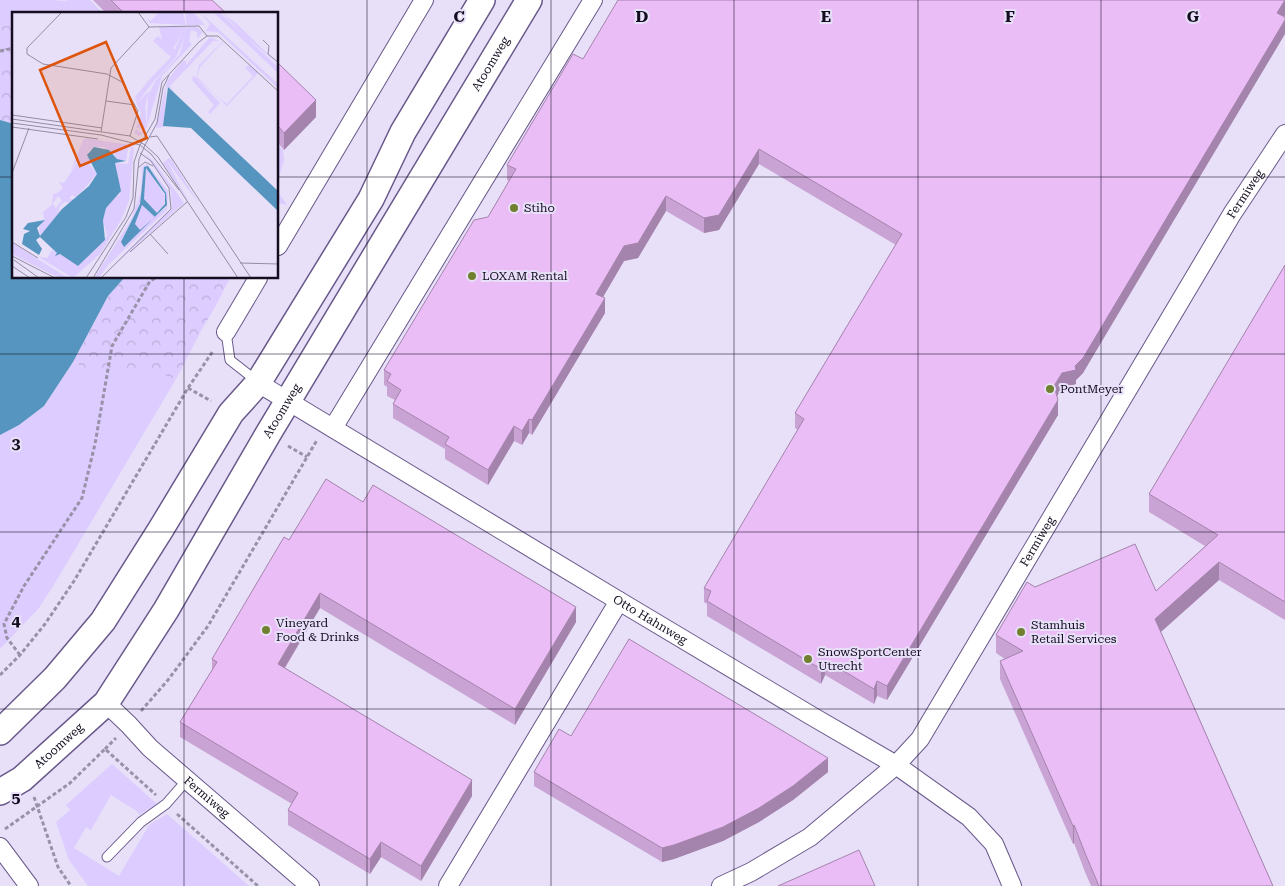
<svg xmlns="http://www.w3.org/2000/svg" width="1285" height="886" viewBox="0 0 1285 886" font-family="'Roboto Serif',serif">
<defs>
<pattern id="forest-crowns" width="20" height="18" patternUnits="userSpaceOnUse" patternTransform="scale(1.25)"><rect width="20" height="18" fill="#dcccff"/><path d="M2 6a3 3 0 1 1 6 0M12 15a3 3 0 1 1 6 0" fill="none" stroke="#bcaeda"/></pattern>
</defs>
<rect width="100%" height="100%" fill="#e7e0f8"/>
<path fill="#dcccff" d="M 0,0 L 51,0 L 66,1 L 67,0 L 90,0 L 104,14 L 14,14 L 14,24 L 0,27 Z
M 278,145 L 283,150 L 284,160 L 278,180 L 278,192 L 287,205 L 278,203 Z
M 73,362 L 99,375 L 128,369 L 150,372 L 176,379 L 58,578 L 39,608 L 0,649 L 0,435 L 19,425 L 44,406 Z
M 112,764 L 157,804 L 139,815 L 138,812 L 111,795 L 91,830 L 86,827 L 74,848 L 119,876 L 149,825 L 167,814 L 249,886 L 88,886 L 69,860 L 56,822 L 70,810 L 66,805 Z"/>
<path fill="url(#forest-crowns)" d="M 14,24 L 14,124 L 0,120 L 0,27 Z
M 124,278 L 230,278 L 215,307 L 201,331 L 176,379 L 150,372 L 128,369 L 99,375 L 73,362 L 108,296 Z"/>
<path fill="#5695bf" d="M 0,120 L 14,124 L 14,278 L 124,278 L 108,296 L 73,362 L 44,406 L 19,425 L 0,435 Z"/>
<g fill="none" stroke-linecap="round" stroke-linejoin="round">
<defs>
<path id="service" d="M 226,332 L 230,360 L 258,382
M 107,857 L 141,822 L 166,804 L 187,780"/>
<g id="minor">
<path d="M 278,246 L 424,0"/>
<path d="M 226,332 L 258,278"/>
<path id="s1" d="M 258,383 L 619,601 L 810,715 L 896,765 L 969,817 L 994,844 L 1012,886"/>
<path d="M 333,428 L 593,0"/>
<path id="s2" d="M 106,703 L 129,725 L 150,748 L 310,886"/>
<path d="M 0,847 L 29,886"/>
<path d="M 448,886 L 619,601"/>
<path id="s3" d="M 721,886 L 751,872 L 810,837 L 896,765 L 920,739 L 1232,214 L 1285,134"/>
</g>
<g id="secondary">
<path d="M 0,732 L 55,678 L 103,621 L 161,529 L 231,413 L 258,383 L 371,199 L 403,132 L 482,0"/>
<path id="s4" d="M 0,792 L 22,779 L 106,703 L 166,610 L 268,434 L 529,0"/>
</g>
</defs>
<use href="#service" stroke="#69588a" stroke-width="11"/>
<use href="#minor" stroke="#69588a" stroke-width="20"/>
<use href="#secondary" stroke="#69588a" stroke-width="28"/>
<path stroke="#9891a7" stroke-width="3" stroke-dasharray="4 2.5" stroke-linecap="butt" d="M 0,51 L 14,48
M 188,388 L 211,401
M 288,446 L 307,457
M 20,655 L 7,638 L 4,624 L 24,586 L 82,498 L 95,444 L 112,346 L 150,281 L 155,278
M 0,675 L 20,655 L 45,624 L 74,581 L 188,388 L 213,351
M 141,711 L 168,680 L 208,626 L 317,440
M 105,749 L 116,738
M 34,797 L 58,867 L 71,886
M 177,814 L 258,886
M 5,829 L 70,783 L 105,749 L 156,795"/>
<use href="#service" stroke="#fff" stroke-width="9"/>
<use href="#minor" stroke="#fff" stroke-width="18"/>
<use href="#secondary" stroke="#fff" stroke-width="25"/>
</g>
<path fill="#c9a3d4" d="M 93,0 L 212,0 L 227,14 L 107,14 Z
M 1285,0 L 1285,15 L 1083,373 L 1076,380 L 1076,384 L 1062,388 L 1057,396 L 1058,415 L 887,700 L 877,696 L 874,704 L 825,675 L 821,684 L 707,616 L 707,604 L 704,602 L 704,588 L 798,430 L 795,428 L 795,413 L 896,245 L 759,164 L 719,230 L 704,233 L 666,211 L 638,258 L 624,261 L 603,297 L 605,313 L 532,435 L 529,433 L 522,445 L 514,441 L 488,485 L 445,459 L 445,449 L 393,418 L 393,404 L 395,400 L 387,396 L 387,387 L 384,385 L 384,370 L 488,217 L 509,181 L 507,180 L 507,165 L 583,59 Z
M 278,63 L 316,117 L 284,150 L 278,143 Z
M 1285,265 L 1285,620 L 1219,580 L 1161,632 L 1273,886 L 1091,886 L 1085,872 L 1074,843 L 1073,844 L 1000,679 L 1000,661 L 1005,659 L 996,653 L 996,635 L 1035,587 L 1156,591 L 1205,546 L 1149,512 L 1149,494 Z
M 289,540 L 576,622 L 515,725 L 320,608 L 285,668 L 472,796 L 421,881 L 381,857 L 370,874 L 288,825 L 288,810 L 292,804 L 180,737 L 180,722 L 212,670 L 212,659 Z
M 571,736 L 828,772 L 793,800 L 759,822 L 723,841 L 674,859 L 662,862 L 534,786 L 534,772 Z"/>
<path fill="#a484ac" d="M 1285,0 L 1285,15 L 1277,27 L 1277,13 Z
M 1285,20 L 1285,34 L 1083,373 L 1076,380 L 1076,384 L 1062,388 L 1054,401 L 1054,386 L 1062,373 L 1075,366 Z
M 316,100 L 316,117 L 284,150 L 284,133 Z
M 759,149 L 759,164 L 719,230 L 704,233 L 704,218 Z
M 666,196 L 666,211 L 638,258 L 624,261 L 596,309 L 596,294 L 624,246 Z
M 605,298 L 605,313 L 532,435 L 532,420 Z
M 1058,400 L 1058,415 L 887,700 L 887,686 Z
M 529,419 L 529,433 L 522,445 L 522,431 Z
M 514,426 L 514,441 L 488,485 L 488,470 Z
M 1219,562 L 1219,580 L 1155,637 L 1155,619 Z
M 320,593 L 320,608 L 278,679 L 278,664 Z
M 576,607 L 576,622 L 515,725 L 515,709 Z
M 825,660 L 825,675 L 821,684 L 821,669 Z
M 877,681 L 877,696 L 874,704 L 874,689 Z
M 828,758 L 828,772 L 793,800 L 759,822 L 723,841 L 674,859 L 662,862 L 662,848 Z
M 472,780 L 472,796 L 421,881 L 421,866 Z
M 1074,825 L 1074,843 L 1073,844 L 1073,826 Z
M 381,842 L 381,857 L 370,874 L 370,859 Z"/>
<path fill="#eabdf6" stroke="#a484ac" d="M 111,0 L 212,0 L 227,14 L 125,14 Z
M 618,0 L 1285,0 L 1277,13 L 1285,17 L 1285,20 L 1083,358 L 1075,366 L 1076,370 L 1062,373 L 1054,386 L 1058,400 L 887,686 L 877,681 L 874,689 L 825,660 L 821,669 L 707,601 L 711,591 L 704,588 L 804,419 L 795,413 L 902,234 L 759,149 L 719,215 L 704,218 L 666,196 L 638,243 L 624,246 L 596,294 L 605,298 L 532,420 L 529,419 L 522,431 L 514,426 L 488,470 L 445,444 L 449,437 L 393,404 L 401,390 L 387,381 L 391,374 L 384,370 L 474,220 L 488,217 L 516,169 L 507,165 L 573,54 L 583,59 Z
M 278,63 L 316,100 L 284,133 L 278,126 Z
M 1285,265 L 1285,602 L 1219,562 L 1155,619 L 1273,886 L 1099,886 L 1085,853 L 1074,825 L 1073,826 L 1000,661 L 1023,651 L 996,635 L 1027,582 L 1035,587 L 1135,544 L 1156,591 L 1218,535 L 1149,494 Z
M 326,479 L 363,502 L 373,485 L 576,607 L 515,709 L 320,593 L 278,664 L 472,780 L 421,866 L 381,842 L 370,859 L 288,810 L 298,793 L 180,722 L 217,662 L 212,659 L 284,537 L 289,540 Z
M 629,639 L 828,758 L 793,786 L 759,808 L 723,827 L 674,845 L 662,848 L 534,772 L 559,729 L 571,736 Z
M 859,850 L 875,886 L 778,886 Z"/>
<path fill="none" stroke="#140d20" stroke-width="1" stroke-opacity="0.55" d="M 184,0 L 184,14M 367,0 L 367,886M 551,0 L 551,886M 734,0 L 734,886M 918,0 L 918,886M 1101,0 L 1101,886M 0,177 L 14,177M 278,177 L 1285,177M 184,278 L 184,886M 0,354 L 1285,354M 0,532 L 1285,532M 0,709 L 1285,709"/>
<g fill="#70802e" stroke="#e7e0f8" stroke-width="2">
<circle cx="514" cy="208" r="5"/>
<circle cx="472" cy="276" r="5"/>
<circle cx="1050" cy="389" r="5"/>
<circle cx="266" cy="630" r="5"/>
<circle cx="1021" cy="632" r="5"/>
<circle cx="808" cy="659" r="5"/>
</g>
<g text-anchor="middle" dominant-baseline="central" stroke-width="4" stroke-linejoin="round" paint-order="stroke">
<g font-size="12" fill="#140d20" stroke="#e7e0f8">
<text stroke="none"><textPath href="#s4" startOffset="885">Atoomweg</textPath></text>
<text stroke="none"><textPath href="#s3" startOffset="884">Fermiweg</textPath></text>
<text stroke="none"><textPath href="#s4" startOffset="480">Atoomweg</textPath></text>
<text stroke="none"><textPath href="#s3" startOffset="479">Fermiweg</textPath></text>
<text stroke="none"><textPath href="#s1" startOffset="458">Otto Hahnweg</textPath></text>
<text stroke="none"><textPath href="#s4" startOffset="75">Atoomweg</textPath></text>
<text stroke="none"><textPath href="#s2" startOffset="138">Fermiweg</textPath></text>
</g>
<g font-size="12" fill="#140d20" stroke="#e7e0f8" text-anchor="start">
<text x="524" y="208">Stiho</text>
<text x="482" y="276">LOXAM Rental</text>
<text x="1060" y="389">PontMeyer</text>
<text x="276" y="623">Vineyard<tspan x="276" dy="14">Food &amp; Drinks</tspan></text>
<text x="1031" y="625">Stamhuis<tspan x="1031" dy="14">Retail Services</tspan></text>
<text x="818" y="652">SnowSportCenter<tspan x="818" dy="14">Utrecht</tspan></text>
</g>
</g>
<g transform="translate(12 12)">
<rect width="266" height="266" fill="#e7e0f8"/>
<path d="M 147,0 L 171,0 L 174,13 L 138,11 L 134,5 L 139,9 ZM 173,0 L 181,0 L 193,13 L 175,13 ZM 188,0 L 266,72 L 266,76 L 206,20 L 194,19 L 198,12 ZM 201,0 L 207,0 L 234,25 L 209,0 L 225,12 L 266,52 L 234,25 L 266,55 L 266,61 ZM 147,15 L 174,15 L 173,24 L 164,45 L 141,70 L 137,68 L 159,45 L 141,29 L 146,24 L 150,28 ZM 169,16 L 170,22 L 163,37 L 156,35 ZM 175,15 L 185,15 L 191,20 L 185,27 L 185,20 L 179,18 L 177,30 L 180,32 L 150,64 L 135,114 L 136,84 L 144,68 L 168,42 ZM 171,48 L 174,49 L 174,55 L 154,77 L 152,115 L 144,116 L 155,69 ZM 137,79 L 133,94 L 135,115 L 131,122 L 127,124 L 122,121 L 124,117 L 130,121 L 130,117 L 124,116 L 129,101 L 122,85 L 126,90 ZM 75,126 L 76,135 L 69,151 L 76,163 L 70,169 L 65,149 L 59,158 L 71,128 ZM 91,129 L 113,132 L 122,136 L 117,189 L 109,208 L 88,242 L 61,266 L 27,245 L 35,246 L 40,238 L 67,253 L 97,222 L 110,183 L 108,182 L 103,151 L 116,152 L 119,136 L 116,136 L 114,149 L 105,147 L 102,141 L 93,137 ZM 133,142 L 142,150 L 172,191 L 95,259 L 160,196 L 159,178 ZM 157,146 L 159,147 L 188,193 L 155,149 L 176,189 L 151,151 ZM 135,152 L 156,179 L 155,198 L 96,253 L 87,266 L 82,266 L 119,208 L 129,180 L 130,155 ZM 136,154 L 154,181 L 154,196 L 110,228 L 128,192 L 132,155 ZM 65,175 L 70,179 L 64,185 L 60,183 L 57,187 L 62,187 L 59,191 L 53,190 L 48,194 L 47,202 L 44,196 L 50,188 L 46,184 L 40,193 L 41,182 L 60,181 ZM 0,231 L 56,266 L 58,266 L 47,266 L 0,242 Z" fill="#dcccff" fill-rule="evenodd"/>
<path d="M 169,16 L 170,22 L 160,38 L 155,35 ZM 198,25 L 207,29 L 201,29 L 158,74 L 163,82 L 156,74 ZM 210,30 L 214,35 L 210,31 L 188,55 L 185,65 L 203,83 L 215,92 L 241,64 L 233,56 L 237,53 L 246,61 L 215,94 L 184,66 L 187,53 ZM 181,63 L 208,91 L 198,102 L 196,100 L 202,93 L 180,68 ZM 137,68 L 141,70 L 126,90 L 123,85 ZM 75,126 L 91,129 L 93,135 L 82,135 L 76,140 L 78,153 L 85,162 L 70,179 L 65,175 L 60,181 L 44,182 L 51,176 L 47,170 L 52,171 L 66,149 L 71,168 L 76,163 L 69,151 L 76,135 ZM 134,156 L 154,185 L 151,195 L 144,201 L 132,186 ZM 108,182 L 111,183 L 108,198 L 104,212 L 95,224 L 91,208 L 94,196 L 98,188 ZM 41,192 L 47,202 L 28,224 L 27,216 L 32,208 L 31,200 ZM 130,193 L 143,205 L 127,218 L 123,212 Z" fill="#dcccff"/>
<path d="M 156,75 L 266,179 L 266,199 L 179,116 L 151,114 ZM 82,135 L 97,138 L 105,147 L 114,149 L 103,151 L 109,179 L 94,196 L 91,208 L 93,228 L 66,254 L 48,242 L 43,244 L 45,241 L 28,225 L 24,228 L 30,237 L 27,243 L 10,232 L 12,222 L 18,219 L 11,217 L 16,211 L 33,208 L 25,216 L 28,224 L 50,197 L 77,174 L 85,162 L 75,143 ZM 136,154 L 154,181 L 155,193 L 112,235 L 109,230 L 128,192 L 132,155 ZM 134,156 L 153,182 L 153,192 L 145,201 L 132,187 ZM 130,193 L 143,205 L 128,218 L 123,212 Z" fill="#5695bf" fill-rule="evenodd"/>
<path fill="none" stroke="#938ca2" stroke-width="1" d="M 50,0 L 15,36 L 15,42 L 31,52 L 95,62 L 110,70 L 126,99 L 118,124M 126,0 L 137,15M 137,15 L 187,14 L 195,24M 251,28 L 257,34 L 256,42 L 267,51M 157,63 L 151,76 L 145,111 L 133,133 L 146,145 L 226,266M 94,89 L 123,93M 0,103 L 90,116M 0,107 L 118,124 L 133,133 L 127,147 L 122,197 L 81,266M 0,111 L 89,123 L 128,133 L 122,150 L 121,186 L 114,205 L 74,266M 0,115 L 86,127M 89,120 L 99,56 L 137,15M 138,125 L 145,124 L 239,266M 126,156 L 133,150 L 141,154M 0,161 L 17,116M 167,178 L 139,142 L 128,133 L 143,107 L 150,70 L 187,30 L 195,24 L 206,24 L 267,80M 138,222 L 156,242M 0,230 L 26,246M 118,240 L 175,190M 0,244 L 43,266M 2,248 L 27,266M 228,251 L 267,252M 0,254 L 18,266M 89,266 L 159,197 L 157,176 L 139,149 L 128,141"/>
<path fill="#dd550d" fill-opacity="0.15" stroke="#dd550d" stroke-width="2.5" d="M 94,30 L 135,126 L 68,154 L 28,58 Z"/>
<rect width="266" height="266" fill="none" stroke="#140d20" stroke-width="2.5"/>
</g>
<g font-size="16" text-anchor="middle" font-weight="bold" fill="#140d20" stroke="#e7e0f8" stroke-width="4" stroke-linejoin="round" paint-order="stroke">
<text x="459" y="22">C</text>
<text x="642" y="22">D</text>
<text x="826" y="22">E</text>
<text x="1010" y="22">F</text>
<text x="1193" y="22">G</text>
<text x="16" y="449">3</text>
<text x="16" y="626">4</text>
<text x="16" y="803">5</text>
</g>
</svg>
